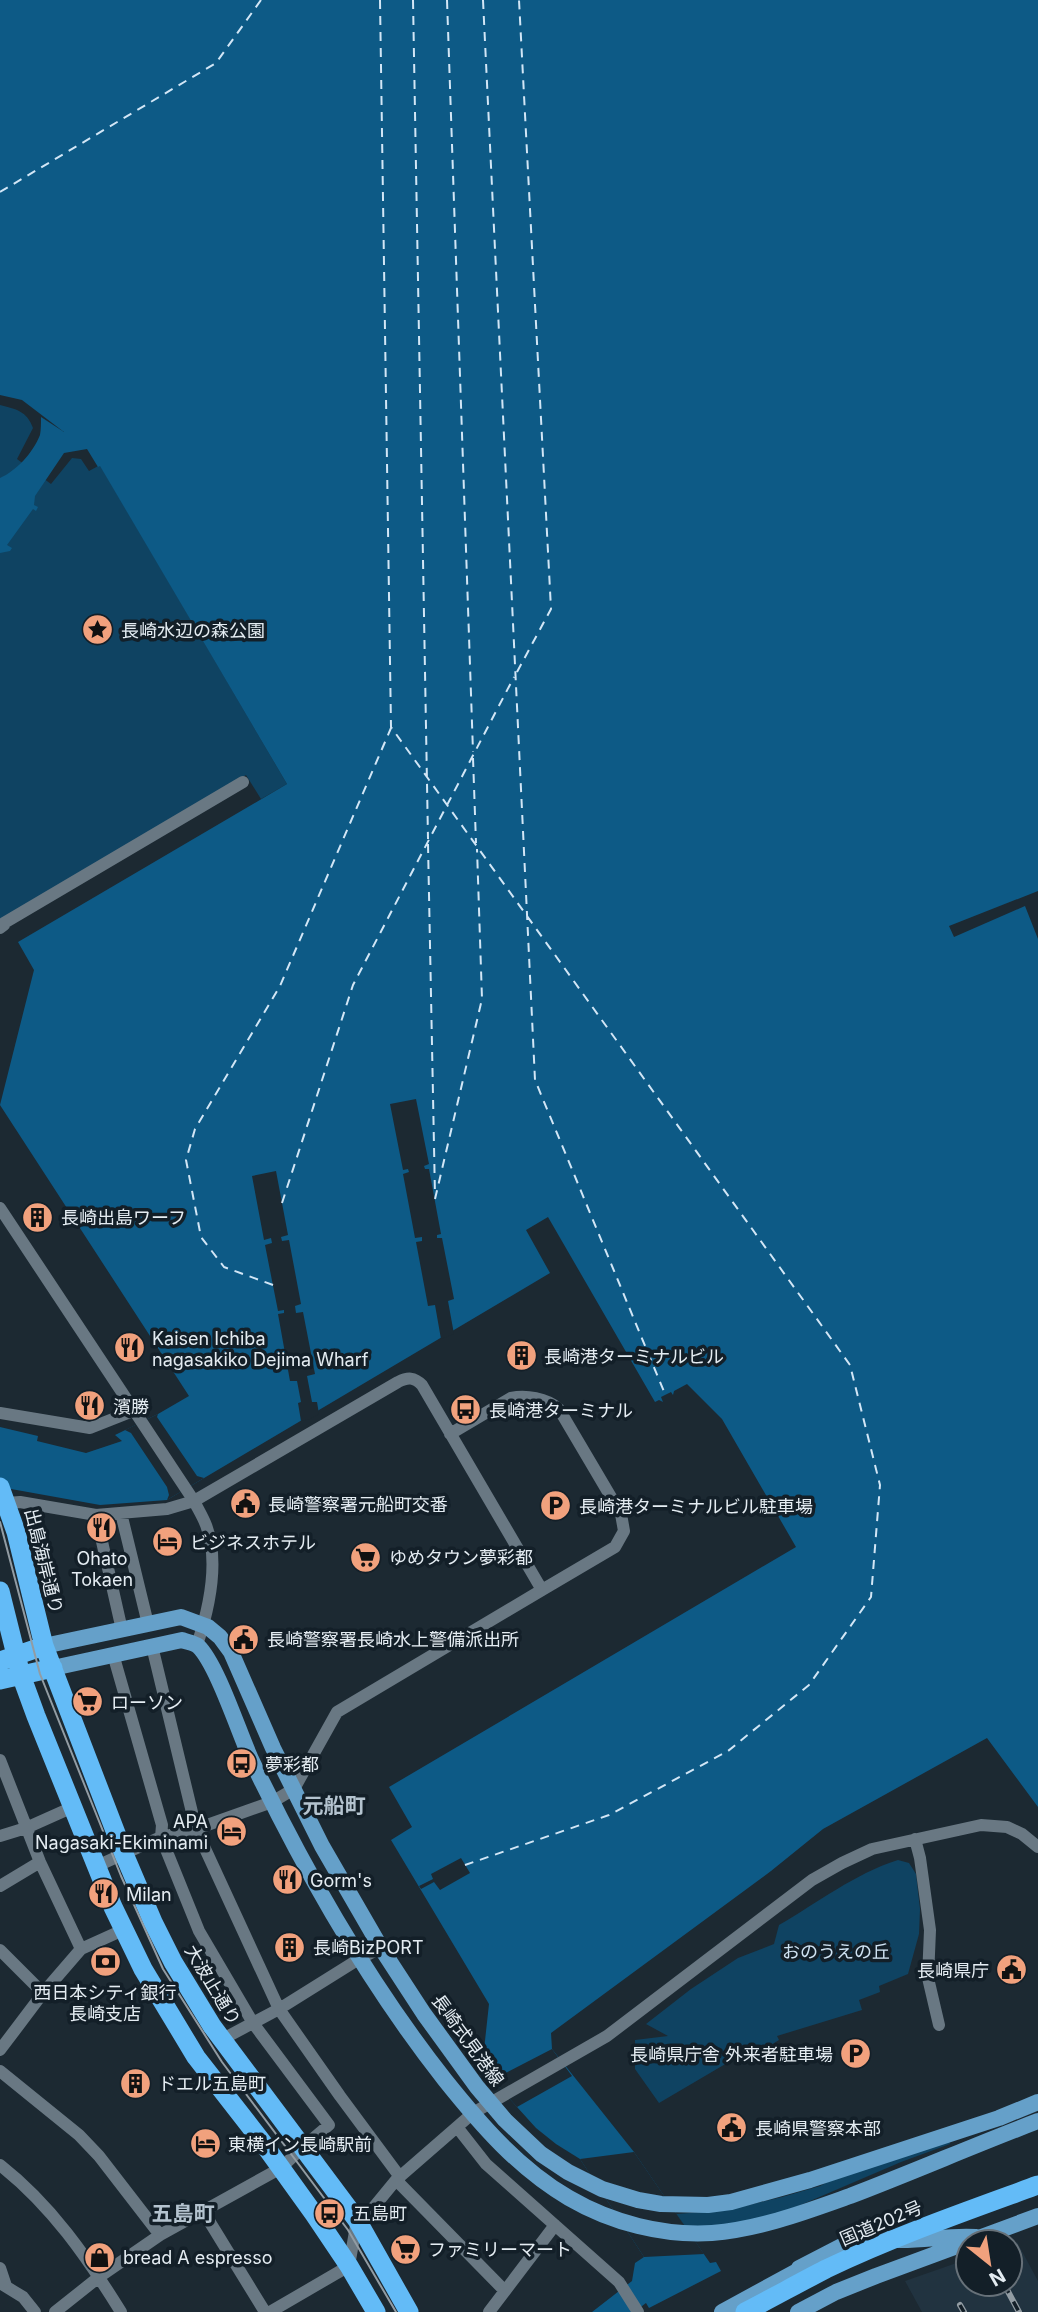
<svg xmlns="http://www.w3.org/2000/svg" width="1038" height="2312" viewBox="0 0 1038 2312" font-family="Inter,'Noto Sans JP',sans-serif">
<rect width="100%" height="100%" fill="#1c2932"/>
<path fill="#213340" d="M 1017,2242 L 1038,2281 L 1038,2312 L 922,2312 L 905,2281 L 968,2259 L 968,2284 L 1010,2284 L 1010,2245 Z"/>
<path fill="#0f4362" d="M 0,405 C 16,409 27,411 33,428 L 17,459 L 51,484 L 72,458 L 81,459 L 89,471 L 100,465 L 287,784 L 261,799 L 246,775 L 0,922 Z
M 898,1860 L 909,1863 L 916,1874 L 920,1909 L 919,1934 L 908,1974 L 879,1986 L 880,1992 L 859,2000 L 862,2010 L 777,2036 L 779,2040 L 750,2058 L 739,2056 L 659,2103 L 635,2069 L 635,2040 L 668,2036 L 646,2024 L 691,1989 L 738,1958 L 774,1944 L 779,1925 C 819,1902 854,1874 898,1860 Z
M 948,2137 L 950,2144 L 901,2162 L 782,2213 L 757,2221 L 687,2229 L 676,2214 L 728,2210 L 782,2197 L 820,2186 L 856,2167 Z"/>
<path fill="#0d5a86" d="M 0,0 L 1038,0 L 1038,891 L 949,926 L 954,937 L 1025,906 L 1038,939 L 1038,1807 L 987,1738 L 823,1829 L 771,1871 L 551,2033 L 552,2049 L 634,2152 L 710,2263 L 716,2262 L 721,2271 L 649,2308 L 646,2303 L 634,2312 L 592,2312 L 632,2281 L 635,2263 L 644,2257 L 580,2159 L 556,2144 L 536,2128 L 482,2068 L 489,2004 L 391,1840 L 412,1827 L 389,1787 L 796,1547 L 722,1419 L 687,1384 L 674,1391 L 673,1395 L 671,1392 L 661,1397 L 663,1402 L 659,1400 L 655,1402 L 548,1217 L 526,1230 L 550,1273 L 167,1500 L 100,1505 L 0,1487 L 0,1427 L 38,1436 L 37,1441 L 86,1453 L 122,1441 L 115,1435 L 158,1414 L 189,1396 L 0,1105 L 34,970 L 18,942 L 287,784 L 100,466 L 98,467 L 87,449 L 64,453 L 35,496 L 34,505 L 38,507 L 36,511 L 33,509 L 7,545 L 12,548 L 10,551 L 0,553 L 0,478 C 16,471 33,453 40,435 C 41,430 41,422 41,417 L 64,432 L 22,400 L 0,395 Z"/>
<path fill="#1c2932" d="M 416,1099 L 429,1164 L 424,1166 L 425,1169 L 429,1169 L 441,1234 L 437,1235 L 437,1238 L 442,1238 L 454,1299 L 448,1301 L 454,1334 L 441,1339 L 435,1305 L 428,1306 L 416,1242 L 422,1241 L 422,1237 L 415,1238 L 403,1174 L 409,1172 L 408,1169 L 403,1170 L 390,1104 Z
M 276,1171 L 288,1235 L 281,1237 L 282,1241 L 289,1240 L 301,1304 L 295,1306 L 296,1313 L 303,1312 L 315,1374 L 307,1376 L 312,1402 L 317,1402 L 319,1414 L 310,1419 L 301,1421 L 298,1403 L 301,1402 L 297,1381 L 290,1381 L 278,1314 L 284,1313 L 284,1310 L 278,1311 L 265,1245 L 272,1243 L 271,1238 L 264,1240 L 252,1176 Z
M 158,1414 L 157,1417 L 197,1476 L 204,1478 L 167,1500 L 169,1495 L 167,1487 L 131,1433 L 125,1430 Z
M 461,1858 L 470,1873 L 440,1890 L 434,1882 L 421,1889 L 419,1886 L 433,1879 L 431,1874 Z
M 552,2049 L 572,2076 L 517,2107 L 490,2077 L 496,2078 Z
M 634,2152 L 704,2254 L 644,2257 L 580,2159 Z"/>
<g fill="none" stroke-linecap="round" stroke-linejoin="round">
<path stroke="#d2e6f6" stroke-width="2" stroke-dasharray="9 7" stroke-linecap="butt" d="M 380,0 L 391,727 L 850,1365 L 880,1485 L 871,1597 L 809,1685 L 728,1751 L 609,1815 L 465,1865
M 413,0 L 428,839
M 447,0 L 473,752
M 483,0 L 535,1080 L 665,1394
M 0,192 L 216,63 L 261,0
M 517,672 L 551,609 L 519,0
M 473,758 L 476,843
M 428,844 L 435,1196
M 435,1199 L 482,999 L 477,849
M 282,1203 L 353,985 L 514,677
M 273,1285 L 224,1267 L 201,1237 L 186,1160 L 195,1129 L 280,986 L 391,728"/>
<path stroke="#697883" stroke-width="12" d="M 0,928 L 4,925 L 4,923 L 243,782
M 0,1208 L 194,1501 C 198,1509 203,1517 206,1525 C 220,1562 209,1609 197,1645
M 0,1413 L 90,1428 L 133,1411
M 450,1434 L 511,1398 C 526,1395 546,1398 559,1409 L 621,1514 L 624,1531 L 615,1547 L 542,1590
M 7,1503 L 20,1502 L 96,1515 L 167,1509 L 194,1501 L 398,1382 C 408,1377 414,1377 422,1385 L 542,1590 L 337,1712 L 294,1789 L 272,1802 L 196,1829 L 161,1837 L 97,1866
M 121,1513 L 148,1624
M 96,1515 L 122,1630
M 152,1646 L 196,1829 L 279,2009 L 340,2096 L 400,2177
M 0,1760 L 40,1862 L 81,1949
M 0,1836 L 26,1828 L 73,1807
M 915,1839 L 920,1858 L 930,1930 L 928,1978 L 939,2025
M 0,1886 L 40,1862
M 0,1950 L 43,1993
M 221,2040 L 279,2009 L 359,1959 L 381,1948
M 0,2050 L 43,1993 L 81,1949 L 123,1930
M 0,2071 L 79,2135 L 99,2156 L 160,2235
M 457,2127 L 486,2164 L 619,2282 L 638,2312
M 0,2165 C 51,2205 87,2257 121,2312
M 396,2180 L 504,2290
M 203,2211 L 265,2312
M 0,2268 L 6,2286
M 0,2283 L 23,2297 L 35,2312
M 55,2312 L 99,2277 L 160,2235 L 281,2168 L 303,2147 L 329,2125 L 253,2023 L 199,1931 L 161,1837 L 162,1825 L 113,1654
M 270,2312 L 349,2266 L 357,2220 L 373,2208 L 396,2180 L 473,2113 L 607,2036 L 812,1880 L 842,1863 L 872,1849 L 981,1825 L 1007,1827 L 1022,1834 L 1038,1847
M 489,2312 L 555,2225"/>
<path stroke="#65a0c9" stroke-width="16" d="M 44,1646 L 181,1617 L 208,1627 L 220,1637 L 231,1652 L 273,1748 L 322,1846 L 381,1948 L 424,2014 L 477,2087 L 505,2120 L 541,2154 L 568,2172 L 602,2189 L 638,2200 L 661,2204 L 708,2205 L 731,2202 L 810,2180 L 999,2118 L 1038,2102
M 53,1668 L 182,1640 C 187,1642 194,1643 198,1646 C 217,1664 239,1733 251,1759 C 305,1872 367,1981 445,2080 C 481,2125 519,2169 569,2198 C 612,2223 663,2236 712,2233 C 760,2229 805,2212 850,2196 C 913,2172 975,2145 1038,2121
M 722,2312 L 799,2270 L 799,2268 L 857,2238 C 871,2235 883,2240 896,2240 C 923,2241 950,2235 976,2237
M 798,2312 L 836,2292 L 876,2276 L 1038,2216"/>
<path stroke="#63bbf7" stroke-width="19" d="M 0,1487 L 16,1532 L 44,1646 L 124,1854 L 153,1922 L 173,1962 L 212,2026 L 357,2220 L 409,2312
M 0,1591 L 21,1675 L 36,1716 L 113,1907 L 143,1969 L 196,2057 L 263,2143 L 314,2214 L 349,2266 L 376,2312
M 0,1661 L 44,1646
M 0,1680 L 53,1668
M 745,2312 C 772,2298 799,2283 826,2269 C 895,2236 967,2211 1038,2185"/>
<path stroke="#929ca3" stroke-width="2" d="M 0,1522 L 40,1674 L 121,1876 L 163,1969 L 222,2062 L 348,2230 L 396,2312"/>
<defs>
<path id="rail" d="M 1004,2284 L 1019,2312
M 960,2305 L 964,2312"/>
</defs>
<use href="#rail" stroke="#929ca3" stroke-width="6"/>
<use href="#rail" stroke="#131f28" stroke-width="3.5" stroke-dasharray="10" stroke-linecap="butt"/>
</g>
<defs>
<symbol id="sight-disc" viewBox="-11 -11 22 22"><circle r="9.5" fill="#f1a17d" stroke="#131f28"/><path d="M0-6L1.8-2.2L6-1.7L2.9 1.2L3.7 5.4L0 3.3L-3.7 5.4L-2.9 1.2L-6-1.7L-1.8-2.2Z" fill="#111"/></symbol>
<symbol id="building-disc" viewBox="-11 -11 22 22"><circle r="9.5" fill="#f1a17d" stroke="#131f28"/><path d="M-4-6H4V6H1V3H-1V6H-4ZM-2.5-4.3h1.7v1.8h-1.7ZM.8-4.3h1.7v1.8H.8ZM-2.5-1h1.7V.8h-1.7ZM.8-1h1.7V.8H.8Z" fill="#111"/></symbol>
<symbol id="restaurant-disc" viewBox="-11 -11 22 22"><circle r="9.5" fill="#f1a17d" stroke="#131f28"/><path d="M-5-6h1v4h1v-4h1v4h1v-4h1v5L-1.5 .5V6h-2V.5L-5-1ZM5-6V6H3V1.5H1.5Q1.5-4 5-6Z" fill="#111"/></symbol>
<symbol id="bus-disc" viewBox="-11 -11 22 22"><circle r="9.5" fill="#f1a17d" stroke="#131f28"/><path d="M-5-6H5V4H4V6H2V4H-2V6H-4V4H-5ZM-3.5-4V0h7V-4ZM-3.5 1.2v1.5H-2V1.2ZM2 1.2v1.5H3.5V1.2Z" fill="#111"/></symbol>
<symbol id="civic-disc" viewBox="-11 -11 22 22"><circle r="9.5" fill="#f1a17d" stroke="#131f28"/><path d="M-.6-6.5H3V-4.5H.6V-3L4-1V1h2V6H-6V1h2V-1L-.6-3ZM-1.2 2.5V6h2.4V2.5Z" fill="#111"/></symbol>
<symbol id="parking-disc" viewBox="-11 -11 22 22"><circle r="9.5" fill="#f1a17d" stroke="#131f28"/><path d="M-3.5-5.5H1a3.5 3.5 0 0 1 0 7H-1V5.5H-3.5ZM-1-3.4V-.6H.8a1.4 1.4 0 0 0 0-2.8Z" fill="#111"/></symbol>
<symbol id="hotel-disc" viewBox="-11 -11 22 22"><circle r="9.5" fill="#f1a17d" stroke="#131f28"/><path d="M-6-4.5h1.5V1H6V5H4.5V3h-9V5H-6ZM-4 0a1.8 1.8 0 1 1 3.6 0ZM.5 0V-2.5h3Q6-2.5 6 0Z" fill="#111"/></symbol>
<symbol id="supermarket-disc" viewBox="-11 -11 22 22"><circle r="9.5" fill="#f1a17d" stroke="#131f28"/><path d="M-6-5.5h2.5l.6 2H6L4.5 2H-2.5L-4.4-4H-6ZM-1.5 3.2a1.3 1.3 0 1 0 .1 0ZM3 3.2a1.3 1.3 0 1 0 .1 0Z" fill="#111"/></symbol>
<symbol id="bank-disc" viewBox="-11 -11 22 22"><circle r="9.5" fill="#f1a17d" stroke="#131f28"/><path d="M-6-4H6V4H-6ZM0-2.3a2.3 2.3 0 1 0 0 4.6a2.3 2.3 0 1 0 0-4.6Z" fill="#111"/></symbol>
<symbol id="shop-disc" viewBox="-11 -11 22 22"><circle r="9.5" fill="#f1a17d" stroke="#131f28"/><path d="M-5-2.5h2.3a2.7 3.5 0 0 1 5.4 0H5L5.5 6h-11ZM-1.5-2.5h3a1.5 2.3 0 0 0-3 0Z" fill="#111"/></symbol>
</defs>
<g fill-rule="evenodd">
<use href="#sight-disc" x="80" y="612" width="35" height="35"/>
<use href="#building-disc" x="20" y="1200" width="35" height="35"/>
<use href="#restaurant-disc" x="112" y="1330" width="35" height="35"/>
<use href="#building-disc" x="504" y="1338" width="35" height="35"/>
<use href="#restaurant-disc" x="72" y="1388" width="35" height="35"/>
<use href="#bus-disc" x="448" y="1392" width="35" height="35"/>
<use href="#civic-disc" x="228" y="1486" width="35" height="35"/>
<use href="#parking-disc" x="538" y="1488" width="35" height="35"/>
<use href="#restaurant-disc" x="84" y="1510" width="35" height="35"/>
<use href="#hotel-disc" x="150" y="1524" width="35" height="35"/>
<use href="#supermarket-disc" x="348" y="1540" width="35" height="35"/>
<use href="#civic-disc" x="226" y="1622" width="35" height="35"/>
<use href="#supermarket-disc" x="70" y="1684" width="35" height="35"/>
<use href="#bus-disc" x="224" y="1746" width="35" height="35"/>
<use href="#hotel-disc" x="214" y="1814" width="35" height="35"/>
<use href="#restaurant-disc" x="270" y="1862" width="35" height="35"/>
<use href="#restaurant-disc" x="86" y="1876" width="35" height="35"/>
<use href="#building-disc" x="272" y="1930" width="35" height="35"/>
<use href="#bank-disc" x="88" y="1944" width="35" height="35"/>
<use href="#civic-disc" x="994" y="1952" width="35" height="35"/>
<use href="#parking-disc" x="838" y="2036" width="35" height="35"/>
<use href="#building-disc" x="118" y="2066" width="35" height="35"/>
<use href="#civic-disc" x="714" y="2110" width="35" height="35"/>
<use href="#hotel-disc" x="188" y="2126" width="35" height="35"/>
<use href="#bus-disc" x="312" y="2196" width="35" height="35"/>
<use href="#supermarket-disc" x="388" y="2232" width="35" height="35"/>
<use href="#shop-disc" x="82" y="2240" width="35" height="35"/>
</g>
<g text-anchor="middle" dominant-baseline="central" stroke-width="7" stroke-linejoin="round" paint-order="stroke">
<g font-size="18" fill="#e4ecf2" stroke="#131f28" text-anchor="start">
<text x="121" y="630">長崎水辺の森公園</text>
<text x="61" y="1217">長崎出島ワーフ</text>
<text x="152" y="1338">Kaisen Ichiba<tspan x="152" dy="21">nagasakiko Dejima Wharf</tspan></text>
<text x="544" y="1356">長崎港ターミナルビル</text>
<text x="113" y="1406">濱勝</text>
<text x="489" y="1410">長崎港ターミナル</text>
<text x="268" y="1504">長崎警察署元船町交番</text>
<text x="579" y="1506">長崎港ターミナルビル駐車場</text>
<text x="190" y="1542">ビジネスホテル</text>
<text x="389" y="1557">ゆめタウン夢彩都</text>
<text x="102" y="1558" text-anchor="middle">Ohato<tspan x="102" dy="21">Tokaen</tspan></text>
<text x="267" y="1639">長崎警察署長崎水上警備派出所</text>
<text x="111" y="1702">ローソン</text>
<text x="265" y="1764">夢彩都</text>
<text x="208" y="1821" text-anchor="end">APA<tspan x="208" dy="21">Nagasaki-Ekiminami</tspan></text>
<text x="310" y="1880">Gorm's</text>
<text x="126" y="1894">Milan</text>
<text x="313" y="1947">長崎BizPORT</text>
<text x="989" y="1970" text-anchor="end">長崎県庁</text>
<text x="105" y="1992" text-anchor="middle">西日本シティ銀行<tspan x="105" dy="21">長崎支店</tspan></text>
<text x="833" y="2054" text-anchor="end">長崎県庁舎 外来者駐車場</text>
<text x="158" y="2083">ドエル五島町</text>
<text x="755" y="2128">長崎県警察本部</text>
<text x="228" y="2144">東横イン長崎駅前</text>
<text x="353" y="2213">五島町</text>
<text x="428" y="2249">ファミリーマート</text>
<text x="123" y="2257">bread A espresso</text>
</g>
<g font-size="18" fill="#e4ecf2" stroke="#131f28">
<text transform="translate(44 1561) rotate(76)">出島海岸通り</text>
<text transform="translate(213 1985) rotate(59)">大波止通り</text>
<text transform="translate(468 2040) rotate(54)">長崎式見港線</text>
<text transform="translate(881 2223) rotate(-23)">国道202号</text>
</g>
<g font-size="18" fill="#cfe3f3" stroke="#131f28">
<text x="836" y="1951">おのうえの丘</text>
</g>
<g font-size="21" font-weight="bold" fill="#b4c3cf" stroke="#131f28">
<text x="334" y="1805">元船町</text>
<text x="183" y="2213">五島町</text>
</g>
</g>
<g transform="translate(989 2263) rotate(150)"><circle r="33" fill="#131f28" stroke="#677179" stroke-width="2"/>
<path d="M0-5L12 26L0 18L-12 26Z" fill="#f1a17d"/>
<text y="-10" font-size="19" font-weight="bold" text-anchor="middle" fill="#e4ecf2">N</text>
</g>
</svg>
